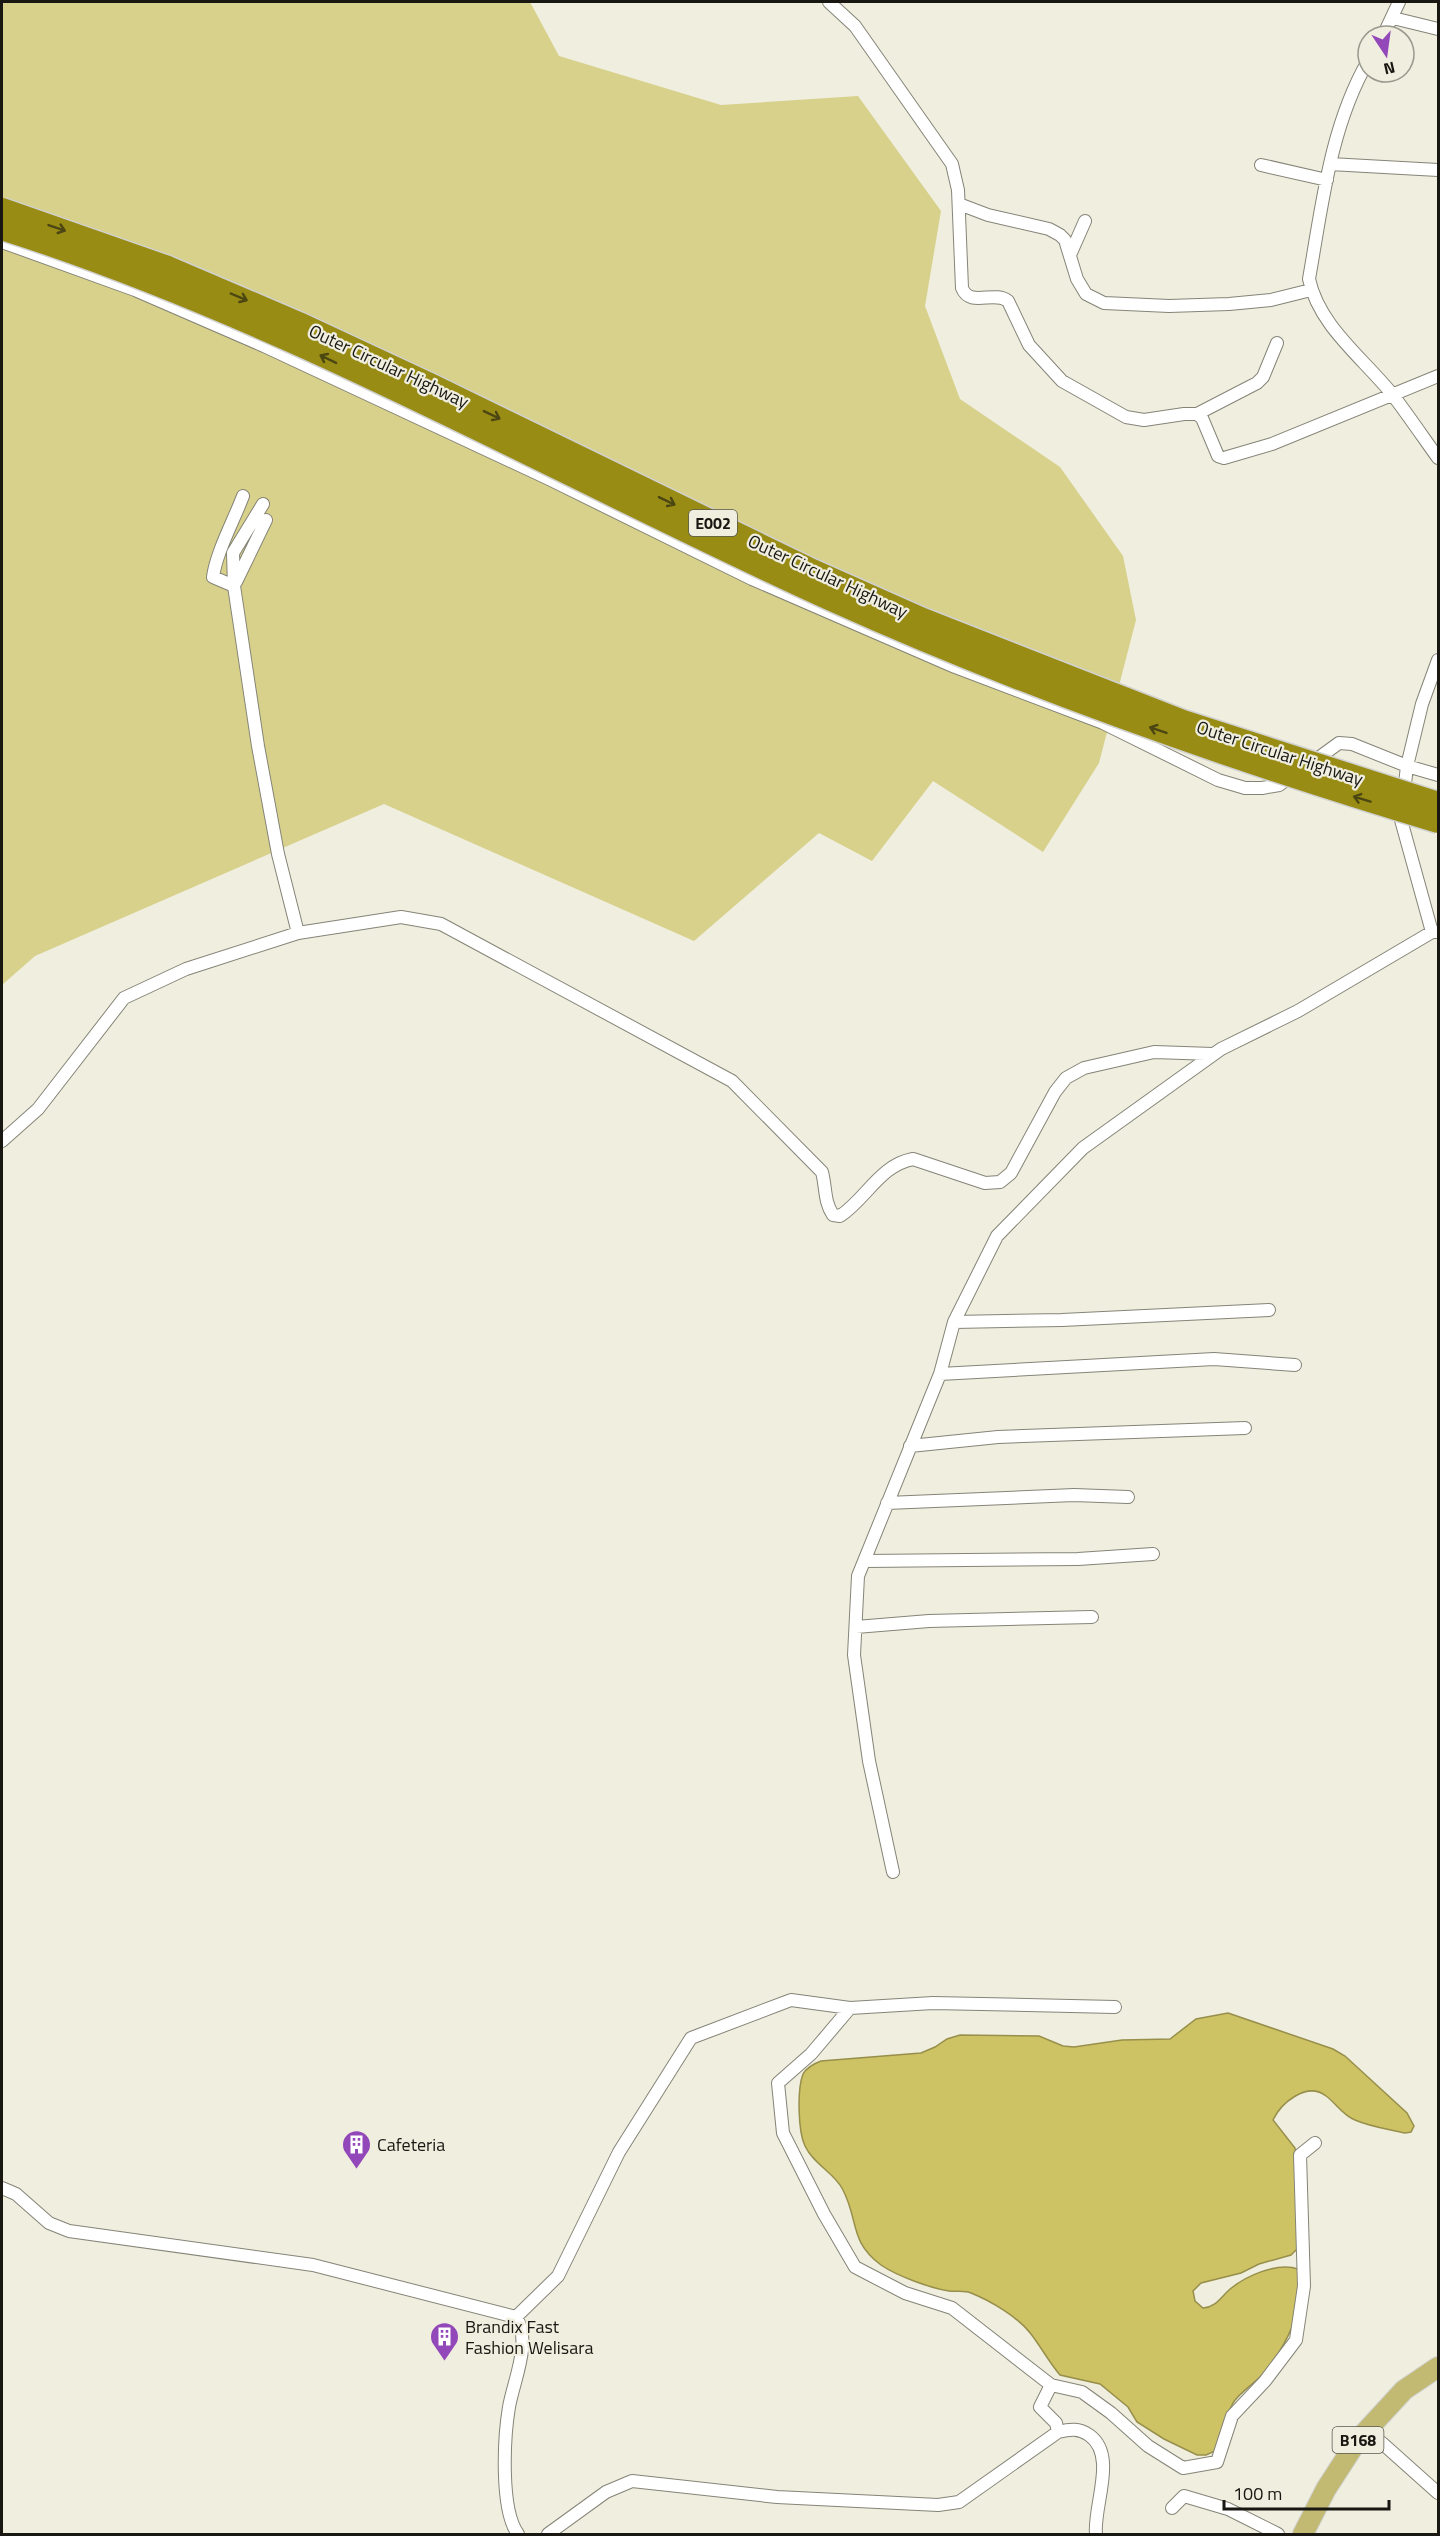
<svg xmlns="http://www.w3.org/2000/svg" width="1440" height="2536" viewBox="0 0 1440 2536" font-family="'Titillium Web',sans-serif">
<rect width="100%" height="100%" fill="#efeedf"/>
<path fill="#d8d18b" d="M 2,2 L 530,2 L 559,56 L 721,105 L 858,96 L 941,211 L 925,306 L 960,399 L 1060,467 L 1123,556 L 1136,620 L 1099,763 L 1043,852 L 933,781 L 872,861 L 819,833 L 694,941 L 384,804 L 35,956 L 2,985 Z"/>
<path fill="#cec364" stroke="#978f4b" stroke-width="1.5" d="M 1228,2013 L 1333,2049 L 1345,2056 L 1407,2113 L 1414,2126 L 1411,2132 L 1405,2133 C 1388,2129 1371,2127 1355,2120 C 1342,2115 1336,2103 1326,2096 C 1307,2081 1281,2103 1273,2120 L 1295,2148 L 1296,2156 L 1299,2247 L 1291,2255 L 1259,2264 L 1241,2273 L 1201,2283 L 1193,2291 L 1195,2301 L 1203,2308 C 1216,2307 1220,2298 1229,2290 C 1245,2276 1277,2262 1298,2269 C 1309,2304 1285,2348 1263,2374 C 1254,2384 1240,2392 1233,2403 C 1225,2417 1221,2436 1215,2451 L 1206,2455 L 1197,2455 L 1164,2439 L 1137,2422 L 1128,2407 L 1100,2384 L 1060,2375 C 1049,2362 1041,2347 1031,2334 C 1018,2317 991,2301 971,2293 C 965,2290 956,2292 949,2291 C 930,2288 897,2276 881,2265 C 849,2241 859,2221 843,2190 C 835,2173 814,2165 805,2146 C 798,2131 797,2090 803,2074 C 807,2067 813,2064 821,2061 L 921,2053 L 935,2047 L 947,2039 L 960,2035 L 1039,2036 L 1063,2046 L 1074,2047 L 1122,2040 L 1170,2039 L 1196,2019 Z"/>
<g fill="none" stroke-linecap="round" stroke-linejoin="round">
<defs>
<path id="minor" d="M 829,2 L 855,26 L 952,164 L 958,190 L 962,288 C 970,308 994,290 1008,301 L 1029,345 L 1062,381 L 1126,417 L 1144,420 L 1184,414 L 1197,414 L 1202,418 L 1218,456 L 1224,458 L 1272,444 L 1438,376
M 1393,18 L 1438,29
M 1383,36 L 1399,2
M 1368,61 C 1330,127 1322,206 1309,279 C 1319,326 1363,358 1392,394 C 1408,415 1423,437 1438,458
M 1330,164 L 1438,170
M 1261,165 L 1327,180
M 959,204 L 988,215 L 1049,229 L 1060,235 L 1065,240 L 1077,279 L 1086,294 L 1104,303 L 1169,306 L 1229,304 L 1271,300 L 1311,290
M 2,242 L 135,290 L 264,346 L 549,479 L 752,579 L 955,667 L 1103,723 L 1218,780 L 1245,788 L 1262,788 L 1279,785 L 1293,775
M 1070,255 L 1085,221
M 1197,414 L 1257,383 L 1263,377 L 1277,343
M 263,504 L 233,553 L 234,586 L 258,746 L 278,854 L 298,933
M 236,582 L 266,520
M 234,586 L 213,577 C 216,553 234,520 243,496
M 1310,764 L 1339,743 L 1352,744 L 1407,766 L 1438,775
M 1432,932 L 1401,820 L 1407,766 L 1422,704 L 1438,660
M 2,1141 L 38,1109 L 124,998 L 186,969 L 298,933 L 401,917 L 441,924 L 732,1081 L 822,1172 C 826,1187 824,1202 833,1215 L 840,1216 C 866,1199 880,1165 913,1159 L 985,1183 L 1000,1182 L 1011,1173 L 1055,1092 L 1066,1078 L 1084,1068 L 1154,1052 L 1213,1054
M 954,1322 L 1062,1320 L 1269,1310
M 940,1374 L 1214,1359 L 1295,1365
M 910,1446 L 998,1437 L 1245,1428
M 887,1503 L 1074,1495 L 1128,1497
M 864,1561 L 1078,1559 L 1153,1554
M 856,1627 L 929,1621 L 1092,1617
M 893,1872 L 869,1761 L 854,1655 L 858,1576 L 940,1374 L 954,1322 L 997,1236 L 1083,1148 L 1221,1049 L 1298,1011 L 1432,932 L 1438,932
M 850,2008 L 811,2054 L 778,2083 L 783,2133 L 824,2214 L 855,2267 L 905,2293 L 952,2308 L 1051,2385
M 2,2188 L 16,2194 L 49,2223 L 69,2231 L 313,2265 L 516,2317 C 532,2342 514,2379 509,2407 C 504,2437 500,2510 518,2534
M 516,2317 L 558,2276 L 619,2152 L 691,2038 L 791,2000 L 850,2008 L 933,2003 L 1115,2007
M 1058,2432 L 1056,2423 L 1040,2407 L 1051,2385 L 1082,2392 L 1111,2413 L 1148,2446 L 1183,2468 L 1217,2462 L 1232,2416 L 1265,2381 L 1296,2340 L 1304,2286 L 1300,2155 L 1315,2143
M 1365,2433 L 1382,2443 L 1438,2493
M 1172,2508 L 1184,2496 L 1228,2509 L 1278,2534
M 548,2534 L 606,2492 L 632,2481 L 777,2497 L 938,2505 L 959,2502 L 1058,2432 C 1070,2429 1079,2428 1089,2435 C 1118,2455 1093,2506 1096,2534"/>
<path id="primary" d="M 1303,2534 L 1326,2489 L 1357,2441 L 1404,2390 L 1438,2367"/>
</defs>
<use href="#minor" stroke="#858477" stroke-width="14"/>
<use href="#primary" stroke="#d1d1d0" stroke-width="22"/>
<use href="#minor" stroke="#fff" stroke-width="12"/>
<use href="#primary" stroke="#c2ba72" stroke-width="20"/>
<defs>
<path id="motorway-bridge" d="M 2,209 L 168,267 L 299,323 L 432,385 L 808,568 L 923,619 L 1183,721 L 1438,803
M 2,229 C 290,321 554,474 829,599 C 1026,688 1232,760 1438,822"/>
</defs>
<use href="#motorway-bridge" stroke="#d1d1d0" stroke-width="25" stroke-linecap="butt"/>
<use href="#motorway-bridge" stroke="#998c14" stroke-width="22"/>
</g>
<defs><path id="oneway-shaft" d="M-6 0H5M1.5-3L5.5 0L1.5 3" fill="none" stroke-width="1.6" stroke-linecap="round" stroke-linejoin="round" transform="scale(1.5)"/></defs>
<g stroke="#4c4613">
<use href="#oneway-shaft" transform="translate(57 228) rotate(19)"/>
<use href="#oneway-shaft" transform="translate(239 297) rotate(23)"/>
<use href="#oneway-shaft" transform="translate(328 359) rotate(-154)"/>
<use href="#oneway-shaft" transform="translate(492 415) rotate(26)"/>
<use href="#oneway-shaft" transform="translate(667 501) rotate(26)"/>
<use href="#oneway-shaft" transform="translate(1158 730) rotate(-161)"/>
<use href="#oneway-shaft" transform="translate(1362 799) rotate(-163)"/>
</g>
<defs>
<symbol id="building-pin" viewBox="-11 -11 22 30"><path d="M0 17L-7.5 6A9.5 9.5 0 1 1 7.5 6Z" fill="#9348b9" stroke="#efeedf"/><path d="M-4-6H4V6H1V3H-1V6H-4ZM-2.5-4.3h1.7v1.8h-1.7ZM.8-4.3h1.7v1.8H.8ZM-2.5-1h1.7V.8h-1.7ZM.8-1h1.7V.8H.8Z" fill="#fff"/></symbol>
</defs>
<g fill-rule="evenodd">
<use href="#building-pin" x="340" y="2128" width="33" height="45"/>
<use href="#building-pin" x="428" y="2320" width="33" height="45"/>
</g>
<g text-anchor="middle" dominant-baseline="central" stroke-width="4.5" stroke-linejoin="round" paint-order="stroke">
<g fill="#efeedf" stroke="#585850" stroke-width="1.5">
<rect x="689" y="510" width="48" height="26" rx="4.5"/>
<rect x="1332.5" y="2427" width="51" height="26" rx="4.5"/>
</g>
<g font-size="16" font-weight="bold" fill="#181712">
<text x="713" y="523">E002</text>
<text x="1358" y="2440">B168</text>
</g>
<g font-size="18" fill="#181712" stroke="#efeedf">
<text transform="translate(389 366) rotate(25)">Outer Circular Highway</text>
<text transform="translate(828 576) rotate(25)">Outer Circular Highway</text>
<text transform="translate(1280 753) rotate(18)">Outer Circular Highway</text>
</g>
<g font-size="18" fill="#181712" stroke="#efeedf" text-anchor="start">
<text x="377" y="2144">Cafeteria</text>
<text x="465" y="2326">Brandix Fast<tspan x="465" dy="21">Fashion Welisara</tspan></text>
</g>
</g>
<rect width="1440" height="2536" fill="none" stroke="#181712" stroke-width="6"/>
<g transform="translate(1386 54) rotate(167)"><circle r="28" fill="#efeedf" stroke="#99988d" stroke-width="1.5"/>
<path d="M0-4.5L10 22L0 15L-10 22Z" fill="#9348b9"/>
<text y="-9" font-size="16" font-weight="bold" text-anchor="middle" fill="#181712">N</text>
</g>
<path d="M1224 2500v9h165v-9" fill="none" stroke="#181712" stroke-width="3"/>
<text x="1233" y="2500" font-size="18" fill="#181712" stroke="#efeedf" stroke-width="4.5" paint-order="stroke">100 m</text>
</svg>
